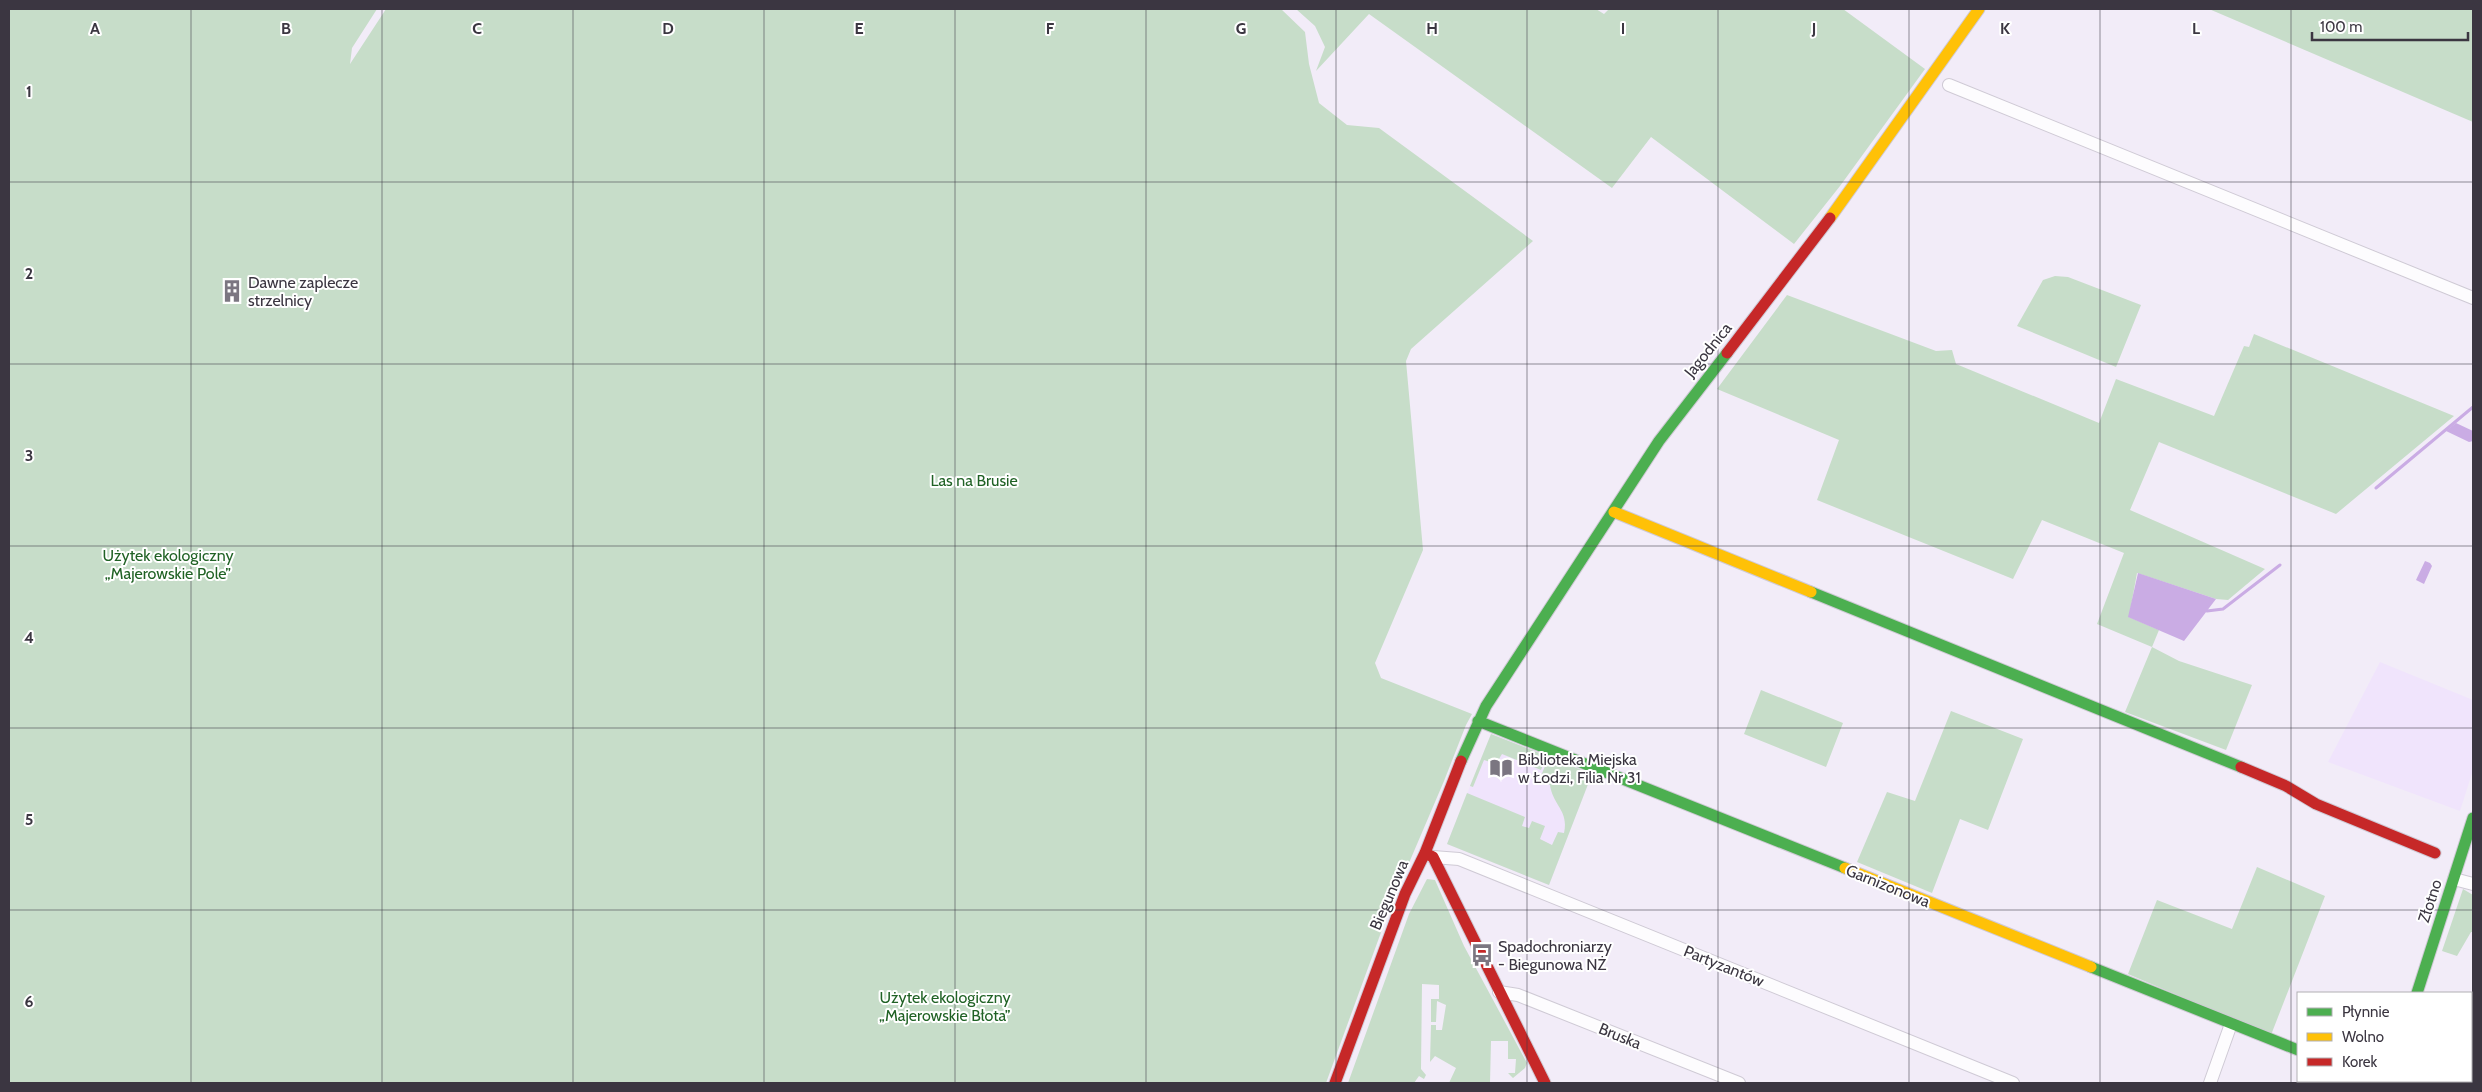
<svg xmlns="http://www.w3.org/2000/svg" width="2482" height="1092" viewBox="0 0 2482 1092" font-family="Cabin,sans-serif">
<rect width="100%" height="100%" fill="#f2ecf8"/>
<path fill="#f0e4fc" d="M 2380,662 L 2473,700 L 2473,770 L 2460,811 L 2328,762 Z
M 1491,734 L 1592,774 L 1549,885 L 1447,844 Z"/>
<path fill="#c7ddc9" d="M 9,9 L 377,9 L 352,48 L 350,64 L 386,9 L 1281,9 L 1305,32 L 1309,64 L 1319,103 L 1347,125 L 1379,128 L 1533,241 L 1411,349 L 1406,361 L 1423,550 L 1375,663 L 1381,678 L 1472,714 L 1466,725 L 1444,781 L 1391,905 L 1326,1083 L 9,1083 Z
M 1296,9 L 1596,9 L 1604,14 L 1609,9 L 1843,9 L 1925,69 L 1840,186 L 1794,244 L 1651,137 L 1612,188 L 1369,14 L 1316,71 L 1325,47 L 1315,26 Z
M 2209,9 L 2473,9 L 2473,122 Z
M 2055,276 L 2068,277 L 2141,305 L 2116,367 L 2017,326 L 2043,280 Z
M 1787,295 L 1936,351 L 1952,350 L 1956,364 L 2099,423 L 2116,379 L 2214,416 L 2244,346 L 2249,347 L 2254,334 L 2454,416 L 2336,514 L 2159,442 L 2130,510 L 2265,569 L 2228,600 L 2216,599 L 2137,573 L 2129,617 L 2159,630 L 2152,647 L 2179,661 L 2252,685 L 2226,750 L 2125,712 L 2152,647 L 2097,624 L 2124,553 L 2042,520 L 2013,579 L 1817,500 L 1839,440 L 1717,389 Z
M 1761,690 L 1843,723 L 1826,767 L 1744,734 Z
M 1951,711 L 2023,739 L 1988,830 L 1960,819 L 1932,893 L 1857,862 L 1887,792 L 1915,801 Z
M 1491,734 L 1547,756 L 1541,770 L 1502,754 L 1496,764 L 1484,760 L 1473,787 L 1470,786 Z
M 1549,757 L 1592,774 L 1549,885 L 1447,844 L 1467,793 L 1525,817 L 1522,826 L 1529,828 L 1532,821 L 1545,826 L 1540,839 L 1552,845 L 1558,832 L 1564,833 C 1569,810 1553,806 1550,785 L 1540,778 Z
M 2257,867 L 2325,896 L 2271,1035 L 2128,974 L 2157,900 L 2232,929 Z
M 1427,879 L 1435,880 L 1464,946 L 1527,1063 L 1525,1068 L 1513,1078 L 1508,1073 L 1515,1073 L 1516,1059 L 1508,1059 L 1508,1041 L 1491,1041 L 1490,1083 L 1449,1083 L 1456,1068 L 1435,1056 L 1430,1062 L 1431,1025 L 1436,1025 L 1436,1030 L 1442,1030 L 1446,1005 L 1437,1001 L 1436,1022 L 1431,1022 L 1431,999 L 1439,999 L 1439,985 L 1422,984 L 1421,1069 L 1426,1075 L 1424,1079 L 1419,1076 L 1414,1083 L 1348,1083 L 1409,914 Z
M 2463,889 L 2473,895 L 2473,932 L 2471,932 L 2457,956 L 2442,951 Z"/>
<path fill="#caace4" d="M 2456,423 L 2473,431 L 2473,441 L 2469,442 L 2446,431 Z
M 2425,561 L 2430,563 L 2432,566 L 2424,584 L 2416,580 Z
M 2138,573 L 2216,599 L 2184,641 L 2128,617 Z"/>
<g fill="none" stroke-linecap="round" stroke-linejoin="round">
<path stroke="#caace4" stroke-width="3" d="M 2376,488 L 2473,407
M 2207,611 L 2223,609 L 2280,565"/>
<defs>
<path id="street" d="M 1949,85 L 2473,298
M 1433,857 L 1459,859 L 2013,1083
M 2454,879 L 2473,884
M 1499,992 L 1518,995 L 1739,1083
M 2452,1081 L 2455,1083
M 2210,1083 L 2231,1024"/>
<path id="fast" d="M 1811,592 L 2241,767
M 1478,721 L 1845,868
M 1461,761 L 1486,706 L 1659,441 L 1727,353
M 2091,967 L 2298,1050
M 2417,993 L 2473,818"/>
<path id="slow" d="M 1830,218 L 1979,9
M 1614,512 L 1811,592
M 1845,868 L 2091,967"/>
<path id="jam" d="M 1727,353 L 1830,218
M 2241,767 L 2286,786 L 2316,804 L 2435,853
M 1425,853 L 1433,857 L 1545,1083
M 1335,1083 L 1405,894 L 1425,853 L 1461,761
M 2387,1083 L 2388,1081"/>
</defs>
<use href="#street" stroke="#cfcad5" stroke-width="14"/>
<use href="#fast" stroke="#cfcad5" stroke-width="13"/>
<use href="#slow" stroke="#cfcad5" stroke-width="13"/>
<use href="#jam" stroke="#cfcad5" stroke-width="13"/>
<use href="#street" stroke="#fdfcfe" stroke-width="12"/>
<use href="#fast" stroke="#4caf50" stroke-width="11"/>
<use href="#slow" stroke="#ffc107" stroke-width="11"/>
<use href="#jam" stroke="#c62828" stroke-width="11"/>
</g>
<path fill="none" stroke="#3b3641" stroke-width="1" stroke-opacity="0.55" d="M 191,9 L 191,1083M 382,9 L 382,1083M 573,9 L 573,1083M 764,9 L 764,1083M 955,9 L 955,1083M 1146,9 L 1146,1083M 1336,9 L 1336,1083M 1527,9 L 1527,1083M 1718,9 L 1718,1083M 1909,9 L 1909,1083M 2100,9 L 2100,1083M 2291,9 L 2291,1083M 9,182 L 2473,182M 9,364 L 2473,364M 9,546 L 2473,546M 9,728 L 2473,728M 9,910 L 2473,910"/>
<defs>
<symbol id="building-bare" viewBox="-9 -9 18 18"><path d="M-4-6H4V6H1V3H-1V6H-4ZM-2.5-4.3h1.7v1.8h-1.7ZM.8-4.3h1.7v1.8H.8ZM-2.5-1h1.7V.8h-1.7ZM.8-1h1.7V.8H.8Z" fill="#7b7681" stroke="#fff" stroke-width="2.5" paint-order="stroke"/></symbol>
<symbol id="library-bare" viewBox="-9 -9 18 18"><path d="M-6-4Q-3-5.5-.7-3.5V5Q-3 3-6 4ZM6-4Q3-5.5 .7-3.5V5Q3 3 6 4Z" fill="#7b7681" stroke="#fff" stroke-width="2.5" paint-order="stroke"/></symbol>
<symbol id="bus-bare" viewBox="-9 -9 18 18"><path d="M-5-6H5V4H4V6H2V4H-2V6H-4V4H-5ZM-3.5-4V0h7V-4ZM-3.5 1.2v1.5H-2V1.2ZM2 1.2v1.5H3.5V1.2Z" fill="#7b7681" stroke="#fff" stroke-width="2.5" paint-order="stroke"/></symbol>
</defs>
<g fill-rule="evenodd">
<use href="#building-bare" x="216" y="275" width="32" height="32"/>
<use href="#library-bare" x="1485" y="752" width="32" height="32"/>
<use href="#bus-bare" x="1466" y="939" width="32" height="32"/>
</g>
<g text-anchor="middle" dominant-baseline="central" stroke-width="4" stroke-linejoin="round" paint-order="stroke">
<g font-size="16" fill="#3b3641" stroke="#fff" text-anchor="start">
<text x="248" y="282">Dawne zaplecze<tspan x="248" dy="18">strzelnicy</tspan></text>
<text x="1518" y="759">Biblioteka Miejska<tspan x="1518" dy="18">w Łodzi, Filia Nr 31</tspan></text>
<text x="1498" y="946">Spadochroniarzy<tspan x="1498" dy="18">- Biegunowa NŻ</tspan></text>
</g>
<g font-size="16" fill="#3b3641" stroke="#fff">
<text transform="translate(1708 350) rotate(-51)">Jagodnica</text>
<text transform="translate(1888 886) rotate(22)">Garnizonowa</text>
<text transform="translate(1389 895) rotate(-67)">Biegunowa</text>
<text transform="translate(2430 901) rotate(-72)">Złotno</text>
<text transform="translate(1724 966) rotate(22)">Partyzantów</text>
<text transform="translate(1620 1036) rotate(22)">Bruska</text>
</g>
<g font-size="16" fill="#206225" stroke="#fff">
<text x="974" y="480">Las na Brusie</text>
<text x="168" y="555">Użytek ekologiczny<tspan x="168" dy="18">„Majerowskie Pole”</tspan></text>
<text x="945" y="997">Użytek ekologiczny<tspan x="945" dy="18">„Majerowskie Błota”</tspan></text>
</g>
</g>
<g font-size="16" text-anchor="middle" font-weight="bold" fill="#3b3641" stroke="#fff" stroke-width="4" stroke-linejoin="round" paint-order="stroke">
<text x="95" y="34">A</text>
<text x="286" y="34">B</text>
<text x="477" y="34">C</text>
<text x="668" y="34">D</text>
<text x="859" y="34">E</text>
<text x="1050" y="34">F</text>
<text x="1241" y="34">G</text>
<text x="1432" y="34">H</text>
<text x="1623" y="34">I</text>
<text x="1814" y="34">J</text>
<text x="2005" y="34">K</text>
<text x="2196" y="34">L</text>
<text x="29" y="97">1</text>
<text x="29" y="279">2</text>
<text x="29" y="461">3</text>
<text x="29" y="643">4</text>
<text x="29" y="825">5</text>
<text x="29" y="1007">6</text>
</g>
<rect width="2482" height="1092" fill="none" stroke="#3b3641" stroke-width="20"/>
<rect x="2297" y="992" width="175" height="90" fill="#ffffff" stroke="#b1afb3"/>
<rect x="2307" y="1008" width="25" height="8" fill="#4caf50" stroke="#b1afb3"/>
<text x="2342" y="1017" font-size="15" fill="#3b3641">Płynnie</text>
<rect x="2307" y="1033" width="25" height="8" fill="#ffc107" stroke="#b1afb3"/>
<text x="2342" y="1042" font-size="15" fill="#3b3641">Wolno</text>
<rect x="2307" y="1058" width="25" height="8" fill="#c62828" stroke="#b1afb3"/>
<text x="2342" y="1067" font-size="15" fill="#3b3641">Korek</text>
<path d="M2312 32v8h156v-8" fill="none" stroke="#3b3641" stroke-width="2.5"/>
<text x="2320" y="32" font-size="15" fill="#3b3641" stroke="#ffffff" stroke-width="4" paint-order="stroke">100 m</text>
</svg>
